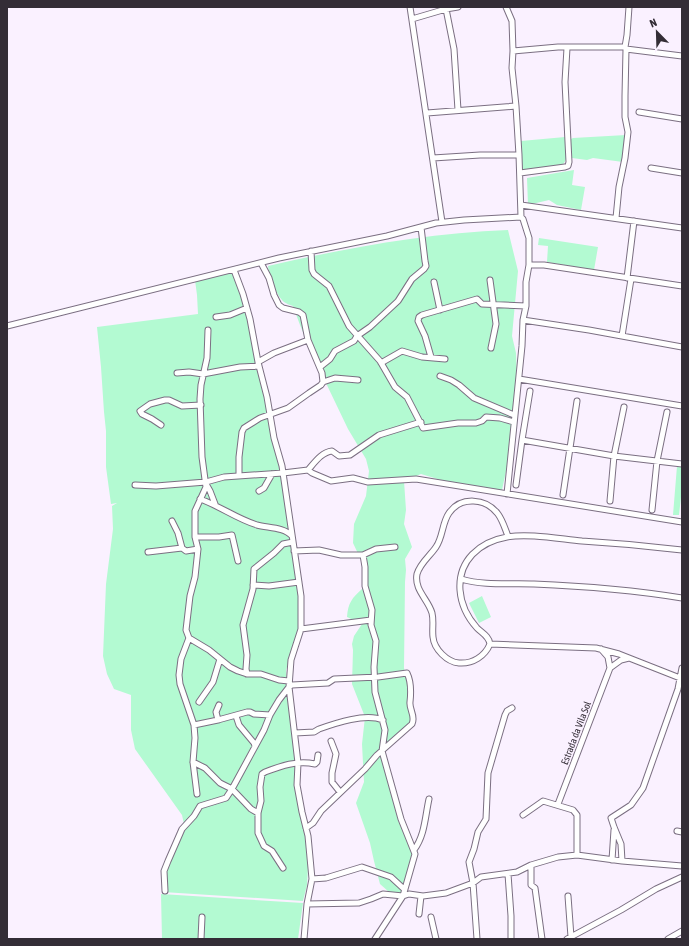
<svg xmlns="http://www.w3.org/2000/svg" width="689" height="946" viewBox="0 0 689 946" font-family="'Asap Condensed',sans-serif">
<rect width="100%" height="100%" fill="#faf1ff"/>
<path fill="#b3fad2" d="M 626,135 L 623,162 L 593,158 L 587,160 L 572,158 L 570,148 L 571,139 L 573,138 Z
M 565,137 C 566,147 570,159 561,166 L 522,171 L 521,141 Z
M 574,170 L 572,185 L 585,187 L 581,210 L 557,205 L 549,200 L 528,205 L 527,178 Z
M 508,230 L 518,271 L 512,336 L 516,353 L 517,378 L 509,457 L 502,490 L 461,486 L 421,474 L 404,481 L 406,510 L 404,524 L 412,547 L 405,559 L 406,570 L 405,582 L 404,668 L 407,682 L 411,722 L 385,746 L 380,748 L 398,820 L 413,856 L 401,893 L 389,892 L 380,884 L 374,861 L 370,843 L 356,803 L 364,782 L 362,744 L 365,717 L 352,684 L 353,650 L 352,644 L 354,636 L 362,624 L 347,617 C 348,603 352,598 362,589 L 362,562 L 353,543 L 354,524 L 366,496 L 369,471 L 366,459 L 348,429 L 313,356 L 300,325 L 293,306 C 290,305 287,304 284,302 C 276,295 269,276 268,266 C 346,248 427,233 508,230 Z
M 539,238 L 598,247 L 594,270 L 547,262 L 548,246 L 538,245 Z
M 234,272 L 247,318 L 267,404 L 282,479 L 291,531 L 259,524 L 198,499 L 195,499 L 213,505 L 242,520 L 280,531 L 291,536 L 299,594 L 299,628 L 286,670 L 296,770 L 308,842 L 308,867 L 307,885 L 303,901 L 163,892 L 164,877 L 184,824 L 182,815 L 135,749 L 131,730 L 131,695 L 114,689 L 107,674 L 103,656 L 106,584 L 113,529 L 112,506 L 117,503 L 111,504 L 106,467 L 106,431 L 104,412 L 101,367 L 97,327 L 198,314 L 197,295 L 195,280 Z
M 677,466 L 682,466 L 682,488 L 679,515 L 673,515 Z
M 482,596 L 491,617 L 479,623 L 469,603 Z
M 161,894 L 303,903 L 298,939 L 162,939 Z"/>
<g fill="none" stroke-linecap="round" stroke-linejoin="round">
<defs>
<path id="minor" d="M 410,7 L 442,222
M 447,7 L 446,9 L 454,49 L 458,110
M 506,7 L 512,21 L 513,51 L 558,47 L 625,47 L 626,49 L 682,56
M 412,19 L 446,9 L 458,7
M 625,47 L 627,35 L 629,7
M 516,106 L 519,155 L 521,217
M 639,112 L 682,119
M 427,113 L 516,106 L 512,68 L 513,51
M 433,158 L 480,155 L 519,155
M 651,168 L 682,173
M 520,173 L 565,167 L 568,166 L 569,162 L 565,82 L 567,48
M 521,205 L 682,228
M 616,218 L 619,187 L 625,158 L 628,132 L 625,117 L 625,96 L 626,49
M 311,251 L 312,270 L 314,274 L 329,286 L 349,326 L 380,361 L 395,387 L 407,397 L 423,428 L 458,423 L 476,423 L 482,421 L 486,417 L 500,418 L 514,422
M 261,263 L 269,278 L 274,295 L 279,305 L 283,308 L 299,312 L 303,315 L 308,340 L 322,373 L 323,382
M 529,265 L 544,265 L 682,286
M 234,270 L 243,294 L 250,319 L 258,362 L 267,397 L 274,438 L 282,466 L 301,596 L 301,629 L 291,660 L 289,687 L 298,763 L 297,785 L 302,812 L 308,836 L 312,879 L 307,904 L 304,939
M 627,278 L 634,221
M 490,280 L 496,324 L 491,348
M 434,282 L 440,310
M 216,317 L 230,315 L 247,308
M 523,320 L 589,330 L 682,347
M 7,326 L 279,258 L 387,236 L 436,223 L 464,220 L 521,217 L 523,219 L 529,238 L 529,265 L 526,282 L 526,306 L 523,320 L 522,346 L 507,494
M 208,330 L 207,358 L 201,385 L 200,399 L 202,457 L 206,487 L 195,511 L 195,537 L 198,549 L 195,577 L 190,596 L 186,630 L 189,638 L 209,650 L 230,667 L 238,671 L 247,674 L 261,674 L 279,680 L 289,681
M 622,336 L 631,279
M 431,357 L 425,336 L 418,321 L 419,317 L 422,315 L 477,299 L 482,304 L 526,306
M 258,362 L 274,353 L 308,340
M 381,363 L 402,351 L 422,357 L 445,359
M 320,367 L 330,359 L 335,351 L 354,341 L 357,336 L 370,327 L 398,301 L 412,279 L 424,269 L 426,266 L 425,261 L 421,227
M 177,373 L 189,372 L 203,374 L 240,367 L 259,366
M 440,376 L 451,380 L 459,385 L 474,398 L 514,415
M 519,379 L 682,406
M 161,425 L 152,419 L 142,414 L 140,411 L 150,404 L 165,400 L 169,400 L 182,406 L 201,405
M 522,440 L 614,456 L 624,407
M 308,470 C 315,462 322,452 332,451 L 339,456 L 350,455 L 379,435 L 421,422
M 239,476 L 239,457 L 242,432 L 244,428 L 260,418 L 288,408 L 309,393 L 321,385 L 323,382 L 335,378 L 358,380
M 206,484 L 210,491 L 215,504
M 135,485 L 156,486 L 206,482 L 224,477 L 283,473 L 308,470 L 312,473 L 331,481 L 353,478 L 368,482 L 416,479 L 682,522
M 516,485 L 522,440 L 530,391
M 259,491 L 264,488 L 272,474
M 563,495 L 577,401
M 200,499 C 220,506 237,519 257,525 C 268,528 284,527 292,536
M 610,501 L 614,456 L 682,464
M 652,510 L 657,461 L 667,412
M 172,521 L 178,533 L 182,548
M 508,536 C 505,529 503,521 498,514 C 486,498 461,496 449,513 C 442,523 443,537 436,547 C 430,556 420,563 417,574 C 414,590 428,599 432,613 C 434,621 432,629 433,637 C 434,649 447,662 459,663 C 473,664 485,656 490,644 C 489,636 482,633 477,628 C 468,618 461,604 460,590 C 458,561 479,542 507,537 C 528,533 560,539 582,541 C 616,543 649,546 682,550
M 195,537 L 219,537 L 232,535 L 238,561
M 294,551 L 319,550 L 341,555 L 363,555 L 376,549 L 395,547
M 148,552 L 182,548 L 186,551 L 198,549
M 363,555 L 365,567 L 365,586 L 372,610 L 371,625 L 376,641 L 374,667 L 375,692 L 385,730 L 382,751 L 401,819 L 415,854 L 403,896 L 375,939
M 461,579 C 484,586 510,583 534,584 C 583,586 633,590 682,598
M 253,585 L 269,586 L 299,582
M 301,629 L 371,620
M 189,638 L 181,659 L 179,675 L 180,684 L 194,725 L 195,738 L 193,762 L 197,794
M 490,644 L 596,648 L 619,654 L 680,678
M 601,649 L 608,657 L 610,668
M 247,674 L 246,669 L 247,655 L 243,625 L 253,589 L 254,569 L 274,553 L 283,544 L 293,542
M 199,702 L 213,682 L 220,659
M 236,716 L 239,725 L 254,743 L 255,746
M 218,720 L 247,712 L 250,712 L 254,714 L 270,715
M 194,725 L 218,720 L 216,712 L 219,705
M 295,733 L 314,732 L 319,729 C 336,723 365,713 383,720
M 331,741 L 336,754 L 332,773 L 332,782 L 340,792
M 193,762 L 205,768 L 220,783 L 232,789 L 264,730 L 270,715 L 279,700 L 289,687 L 292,685 L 328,683 L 334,679 L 378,677 L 407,673 C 411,681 411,693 410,702 C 409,710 416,716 412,724 L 377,755 L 365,769 L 321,811 L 313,823 L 306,828
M 558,804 L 610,668 L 621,660 L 629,658
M 523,815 L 543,801 L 573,810 L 577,815 L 577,855
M 677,831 L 682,832
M 414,850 C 425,835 425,817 429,799
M 612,860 L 614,830
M 622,861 L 621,844 L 614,827 L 611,818 L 631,805 L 643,788 L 678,689 L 682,668
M 531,865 L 531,885 L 535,888 L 542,939
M 283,868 L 272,851 L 264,846 L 258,833 L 258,813 L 261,801 L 260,787 L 262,774 L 265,772 C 281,766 297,760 315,764 L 317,762 L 318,755
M 508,874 L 511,916 L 511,939
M 312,879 L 326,878 L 362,867 L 391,877 L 404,889
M 165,891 L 164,871 L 168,861 L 182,829 L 194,816 L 200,806 L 226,798 L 232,789 L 251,809 L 258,813
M 568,896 L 571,937
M 307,904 L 359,903 L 371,899 L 383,894 L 403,896 L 409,894 L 423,896 L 446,893 L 473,883 L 481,877 L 517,872 L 531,865 L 558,857 L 577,855 L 622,861 L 682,866
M 419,914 L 421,896
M 431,917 L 436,939
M 201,939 L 202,917
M 477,939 L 473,883 L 469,862 L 474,849 L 478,832 L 486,819 L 488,773 L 505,715 L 507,711 L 512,708
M 567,939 L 621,910 L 656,889 L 682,877
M 668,939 L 682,931"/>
</defs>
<use href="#minor" stroke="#7b6f82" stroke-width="7"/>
<use href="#minor" stroke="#fff" stroke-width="5"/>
</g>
<g text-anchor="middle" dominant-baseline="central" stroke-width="3" stroke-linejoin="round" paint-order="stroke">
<g font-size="10" fill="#332d36" stroke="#faf1ff">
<text transform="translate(576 733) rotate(-69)">Estrada da Vila Sol</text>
</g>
</g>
<rect width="689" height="946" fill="none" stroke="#332d36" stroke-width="16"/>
<g transform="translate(657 32) rotate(337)" stroke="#faf1ff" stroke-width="3" paint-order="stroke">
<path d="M0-3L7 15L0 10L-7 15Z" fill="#332d36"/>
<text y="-6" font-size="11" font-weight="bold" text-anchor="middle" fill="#332d36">N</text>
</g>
</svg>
